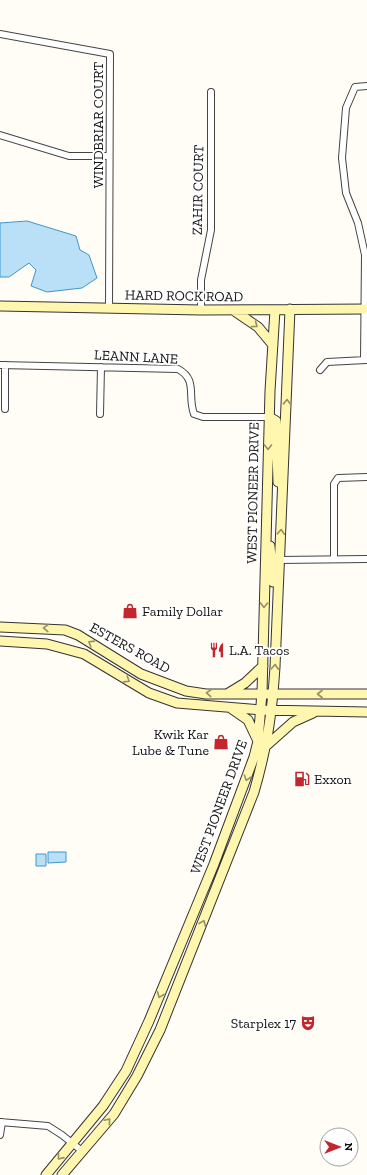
<svg xmlns="http://www.w3.org/2000/svg" width="367" height="1175" viewBox="0 0 367 1175" font-family="'Zilla Slab',serif">
<rect width="100%" height="100%" fill="#fffdf5"/>
<path fill="#b9e0f7" stroke="#3f96cf" d="M 27,221 L 76,236 L 80,250 L 89,255 L 97,278 L 82,288 L 47,292 L 31,286 L 36,270 L 29,263 L 9,277 L 0,277 L 0,223 Z
M 48,852 L 66,852 L 66,862 L 48,863 Z
M 36,854 L 46,854 L 46,866 L 36,866 Z"/>
<g fill="none" stroke-linecap="round" stroke-linejoin="round">
<defs>
<path id="street" d="M 0,34 L 110,54 L 109,309
M 0,135 L 69,156 L 109,156
M 201,310 L 201,280 L 211,230 L 211,92
M 364,360 L 365,255 L 358,223 L 346,193 L 342,158 L 346,108 L 355,87 L 367,86
M 0,365 L 178,369 C 198,380 187,395 194,414 L 203,417 L 269,417
M 320,370 L 327,362 L 366,360
M 5,409 L 5,365
M 100,414 L 101,367
M 334,559 L 334,484 L 338,478 L 367,477
M 279,560 L 367,559
M 0,1122 L 48,1126 L 62,1135 L 82,1151
M 0,1135 L 2,1122"/>
<path id="secondary" d="M 0,306 L 201,310 L 367,309
M 233,310 L 258,327 L 273,345
M 269,417 L 276,421 L 278,482
M 270,546 L 273,582
M 0,627 L 65,630 L 78,635 L 141,674 L 186,691 L 206,694 L 367,694
M 0,641 L 47,644 L 84,654 L 149,693 L 177,703 L 261,710 L 367,712
M 227,694 L 245,683 L 263,666
M 232,709 L 248,720 L 257,739
M 266,746 L 293,722 L 313,713
M 46,1175 L 103,1106 L 126,1071 L 149,1021 L 214,864 L 254,757 L 258,741 L 262,693 L 270,391 L 275,310
M 62,1175 L 114,1114 L 137,1076 L 160,1030 L 254,792 C 267,747 272,714 275,667 L 290,309"/>
</defs>
<use href="#street" stroke="#444" stroke-width="8"/>
<use href="#secondary" stroke="#333" stroke-width="11"/>
<use href="#street" stroke="#fff" stroke-width="6"/>
<use href="#secondary" stroke="#fff6b0" stroke-width="9"/>
</g>
<defs><path id="oneway-chevron" d="M-2-3.5L2.5 0L-2 3.5" fill="none" stroke-width="1.6" stroke-linecap="round" stroke-linejoin="round"/></defs>
<g stroke="#948f68">
<use href="#oneway-chevron" transform="translate(255 325) rotate(37)"/>
<use href="#oneway-chevron" transform="translate(287 402) rotate(-88)"/>
<use href="#oneway-chevron" transform="translate(268 447) rotate(91)"/>
<use href="#oneway-chevron" transform="translate(281 532) rotate(-87)"/>
<use href="#oneway-chevron" transform="translate(264 605) rotate(91)"/>
<use href="#oneway-chevron" transform="translate(46 628) rotate(-177)"/>
<use href="#oneway-chevron" transform="translate(91 643) rotate(-148)"/>
<use href="#oneway-chevron" transform="translate(275 667) rotate(-87)"/>
<use href="#oneway-chevron" transform="translate(127 680) rotate(32)"/>
<use href="#oneway-chevron" transform="translate(209 693) rotate(-177)"/>
<use href="#oneway-chevron" transform="translate(320 694) rotate(-180)"/>
<use href="#oneway-chevron" transform="translate(247 778) rotate(109)"/>
<use href="#oneway-chevron" transform="translate(203 923) rotate(-68)"/>
<use href="#oneway-chevron" transform="translate(160 995) rotate(112)"/>
<use href="#oneway-chevron" transform="translate(108 1121) rotate(-49)"/>
<use href="#oneway-chevron" transform="translate(60 1157) rotate(129)"/>
</g>
<defs>
<symbol id="shop-bare" viewBox="-9 -9 18 18"><path d="M-5-2.5h2.3a2.7 3.5 0 0 1 5.4 0H5L5.5 6h-11ZM-1.5-2.5h3a1.5 2.3 0 0 0-3 0Z" fill="#c4262e" stroke="#fff" stroke-width="2.5" paint-order="stroke"/></symbol>
<symbol id="restaurant-bare" viewBox="-9 -9 18 18"><path d="M-5-6h1v4h1v-4h1v4h1v-4h1v5L-1.5 .5V6h-2V.5L-5-1ZM5-6V6H3V1.5H1.5Q1.5-4 5-6Z" fill="#c4262e" stroke="#fff" stroke-width="2.5" paint-order="stroke"/></symbol>
<symbol id="fuel-bare" viewBox="-9 -9 18 18"><path d="M-5.5-6h7V0h2V4h1.3V-2.5L3-4.5l.8-.8L6-3V5H2.5V1h-1V6h-7ZM-4.2-4.7v3.2H.2V-4.7Z" fill="#c4262e" stroke="#fff" stroke-width="2.5" paint-order="stroke"/></symbol>
<symbol id="theatre-bare" viewBox="-9 -9 18 18"><path d="M-5-5.5Q0-4 5-5.5V0Q5 5 0 6Q-5 5-5 0ZM-3.3-2.5H-1v1.5H-3.3ZM1-2.5H3.3v1.5H1ZM-2.8 1Q0 5.5 2.8 1Z" fill="#c4262e" stroke="#fff" stroke-width="2.5" paint-order="stroke"/></symbol>
</defs>
<g fill-rule="evenodd">
<use href="#shop-bare" x="119" y="600" width="22" height="22"/>
<use href="#restaurant-bare" x="206" y="639" width="22" height="22"/>
<use href="#shop-bare" x="210" y="731" width="22" height="22"/>
<use href="#fuel-bare" x="291" y="768" width="22" height="22"/>
<use href="#theatre-bare" x="297" y="1012" width="22" height="22"/>
</g>
<g text-anchor="middle" dominant-baseline="central" stroke-width="4" stroke-linejoin="round" paint-order="stroke">
<g font-size="14" fill="#111" stroke="#fff">
<text transform="translate(98 125) rotate(-90)">WINDBRIAR COURT</text>
<text transform="translate(198 190) rotate(-89)">ZAHIR COURT</text>
<text transform="translate(184 296) rotate(1)">HARD ROCK ROAD</text>
<text transform="translate(136 357) rotate(3)">LEANN LANE</text>
<text transform="translate(253 493) rotate(-89)">WEST PIONEER DRIVE</text>
<text transform="translate(130 648) rotate(29)">ESTERS ROAD</text>
<text transform="translate(219 807) rotate(-70)">WEST PIONEER DRIVE</text>
</g>
<g font-size="14" fill="#111" stroke="#fff" text-anchor="start">
<text x="142" y="611">Family Dollar</text>
<text x="229" y="650">L.A. Tacos</text>
<text x="209" y="734" text-anchor="end">Kwik Kar<tspan x="209" dy="16">Lube &amp; Tune</tspan></text>
<text x="314" y="779">Exxon</text>
<text x="296" y="1023" text-anchor="end">Starplex 17</text>
</g>
</g>
<g transform="translate(339 1147) rotate(90)"><circle r="19" fill="#ffffff" stroke="#a0a0a0"/>
<path d="M0-3L7 15L0 10L-7 15Z" fill="#c4262e"/>
<text y="-6" font-size="11" font-weight="bold" text-anchor="middle" fill="#111111">N</text>
</g>
</svg>
